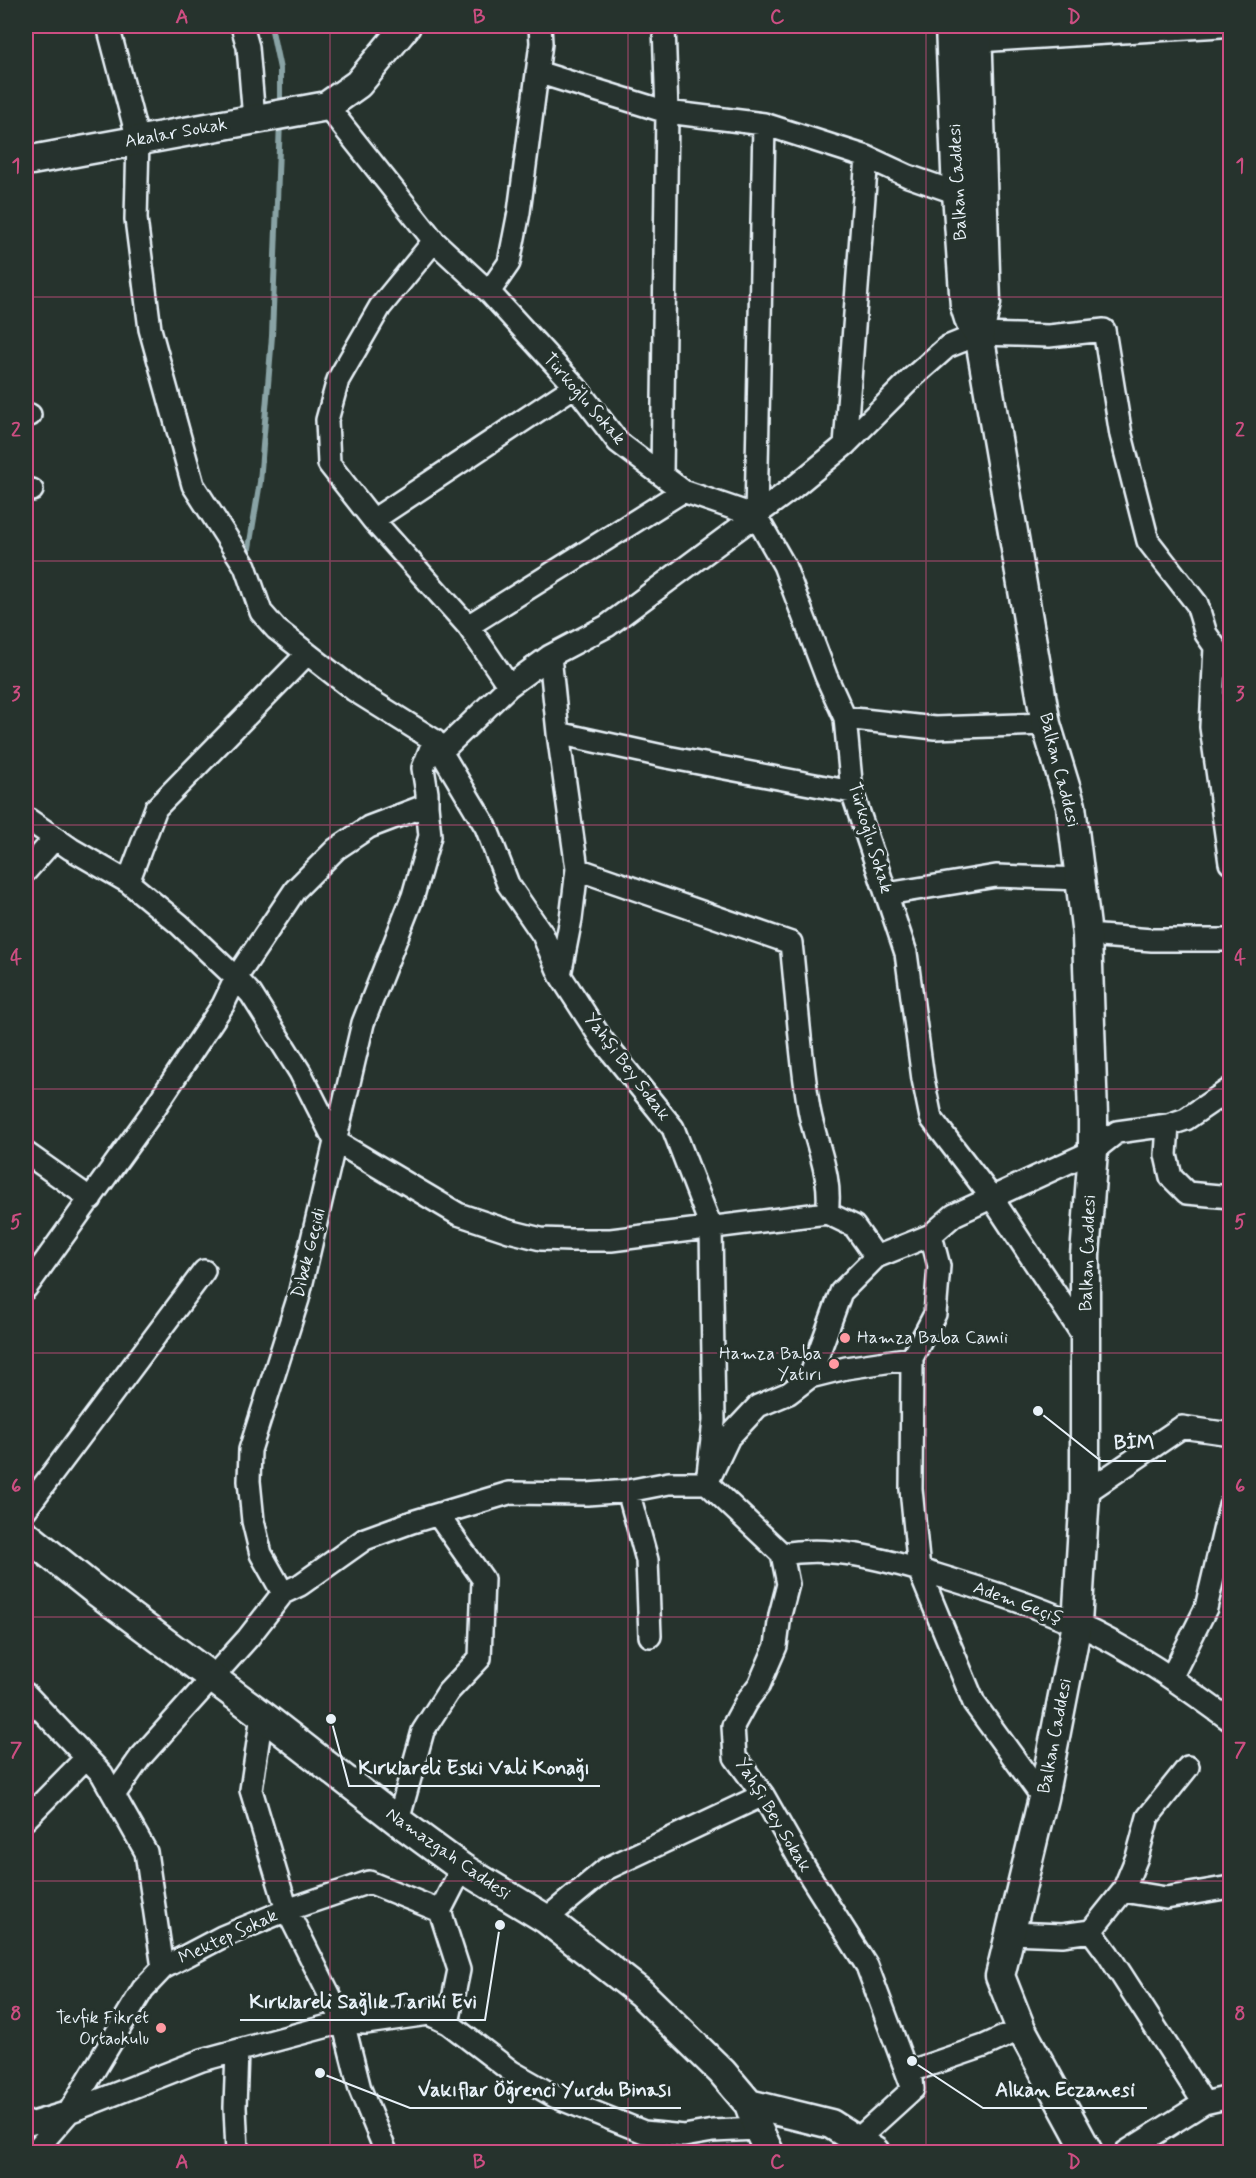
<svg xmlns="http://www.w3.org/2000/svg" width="1256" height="2178" viewBox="0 0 1256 2178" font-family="Mynerve,sans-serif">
<rect width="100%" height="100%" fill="#26332d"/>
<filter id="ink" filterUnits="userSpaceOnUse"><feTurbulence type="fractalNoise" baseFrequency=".0167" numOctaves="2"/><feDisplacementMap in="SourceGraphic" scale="12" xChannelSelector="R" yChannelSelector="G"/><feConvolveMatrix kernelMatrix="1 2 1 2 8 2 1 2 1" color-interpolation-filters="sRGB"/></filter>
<g filter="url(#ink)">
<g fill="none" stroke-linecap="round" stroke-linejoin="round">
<path stroke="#89a3a5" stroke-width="6" d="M 271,26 L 280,69 L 280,108
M 248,554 L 260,482 L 272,336 L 280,121"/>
<defs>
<path id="street" d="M 108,26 L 138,140 L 136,219 L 150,329 L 193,485 L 245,566 L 261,612 L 276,629 L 354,690 L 434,740 L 486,827 L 508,884 L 543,935 L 560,975 L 602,1040 L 673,1128 L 711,1227 L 714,1421 L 707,1483 L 782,1554 L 788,1584 L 780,1615 L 776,1646 L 759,1685 L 746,1702 L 733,1726 L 735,1757 L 763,1795 L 803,1865 L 867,1966 L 913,2089
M 242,26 L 248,47 L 254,119
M 978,41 L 1221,26
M 537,72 L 667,112 L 764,124 L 867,157 L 908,176 L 957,193
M 327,106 L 434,241 L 489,292 L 575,386 L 618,442 L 683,491 L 756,516 L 784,565 L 826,676 L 845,718 L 852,792 L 906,953 L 923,1079 L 931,1118 L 992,1198 L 1086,1340
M 434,241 L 380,307 L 338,380 L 327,420 L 329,464 L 373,520 L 468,626 L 509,686
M 489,292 L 509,263 L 519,212 L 541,43 L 540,26
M 26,415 L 30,415
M 845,445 L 867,157
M 662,475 L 667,112 L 664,26
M 26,490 L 32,490
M 756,516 L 764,124
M 373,520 L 575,386
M 468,626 L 683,491
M 1215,647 L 1211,727 L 1230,863
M 550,656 L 558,733 L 577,869 L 571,919 L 560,975
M 845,718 L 935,728 L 1046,724
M 558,733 L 667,757 L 852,792
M 26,818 L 71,849 L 128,882 L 179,924 L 236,978 L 251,994 L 300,1072 L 335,1141 L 458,1214 L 509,1231 L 541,1239 L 570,1240 L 611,1240 L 827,1213
M 577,869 L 791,943 C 797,997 800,1055 809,1109 C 815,1144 833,1176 827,1213 L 854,1226 L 876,1257
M 26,871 L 55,838
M 128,882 L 156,808 L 307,654
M 887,894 L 996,876 L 1081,879
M 1087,935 L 1152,940 L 1230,940
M 1168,1125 L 1166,1155 L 1171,1177 L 1187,1193 L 1230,1197
M 26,1153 L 91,1199
M 931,1235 L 939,1266 L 935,1314 L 912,1358 L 911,1489 L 919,1570 L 974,1703 L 1043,1798
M 26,1288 L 150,1115 L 223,1005 L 236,978 L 295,890 L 336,849 L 369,827 L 427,805 L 427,793 L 423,768 L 434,740 L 444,749 L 509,686 L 550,656 L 607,626 L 794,487 L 845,445 L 913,377 L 947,347 L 979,334 L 1049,336 L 1104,330 L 1121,435 L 1148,541 L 1197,604 L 1206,634 L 1230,668
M 810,1377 L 846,1368 L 912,1358
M 628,1491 L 647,1560 L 650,1636
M 1085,1493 L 1182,1427 L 1230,1434
M 26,1509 L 204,1271
M 782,1554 C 832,1545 882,1559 930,1573 C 979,1588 1029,1603 1076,1624 C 1131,1648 1182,1685 1230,1720
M 283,1593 L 300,1585 L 365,1539 L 412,1522 L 509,1493 L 587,1494 L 628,1491 L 669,1483 L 707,1483 L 729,1437 L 758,1406 L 789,1393 L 810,1377 L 841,1292 L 876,1257 L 931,1235 L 954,1215 L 1093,1151 L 1117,1132 L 1168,1125 L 1186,1119 L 1230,1089
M 1171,1678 L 1206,1608 L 1230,1505
M 26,1694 L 102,1774 L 146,1852 L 163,1968
M 262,1715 L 251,1790 L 287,1910 L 343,2022 L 360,2089 L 386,2152
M 114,1795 L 140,1758 L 248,1638 L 283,1593 L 261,1554 L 253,1521 L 249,1481 L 250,1450 L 298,1299 L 363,1023 L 413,896 L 430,836 L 427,805
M 26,1819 L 86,1758
M 398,1821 L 423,1731 L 448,1692 L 480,1658 L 483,1579 L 438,1515
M 1123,1891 L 1137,1857 L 1148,1817 L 1188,1767
M 546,1919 L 606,1869 L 763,1795
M 1091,1931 L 1108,1954 L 1204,2103
M 1010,1933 L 1062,1935 L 1091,1931 L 1123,1891 L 1166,1898 L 1230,1887
M 448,2023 L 459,1970 L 440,1911 L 462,1868
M 237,2051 L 235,2107 L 237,2152
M 26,2125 L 69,2112 L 202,2060 L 343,2022 L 366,2023 L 429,2014 L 448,2023 L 512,2072 L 556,2097 L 644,2132 L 684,2136 L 713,2131 L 758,2129
M 857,2140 L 913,2089 L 911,2071 L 984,2046 L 1021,2029
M 34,2152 L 69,2112 L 143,1989 L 163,1968 L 222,1937 L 287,1910 L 369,1882 L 440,1911
M 1126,2152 L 1204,2103 L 1230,2097"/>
<path id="secondary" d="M 950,26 L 957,193 L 965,306 L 970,322 L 979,334
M 977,26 L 986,303 L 979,334 L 1046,724 L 1071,806 L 1087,935 L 1093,1116 L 1093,1151 L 1085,1255 L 1085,1493 L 1077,1624 L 1043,1798 L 1000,1976 L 1021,2029 L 1088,2152
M 26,161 L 327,106 L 358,84 L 406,26
M 26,1535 L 96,1591 L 262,1715 L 398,1821 L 462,1868 L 546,1919 L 641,1993 L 722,2072 L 749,2104 L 831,2124 L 875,2152
M 749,2104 L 758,2129 L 769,2152"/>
</defs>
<use href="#street" stroke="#e8f1f8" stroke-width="26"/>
<use href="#secondary" stroke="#e8f1f8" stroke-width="33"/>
<use href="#street" stroke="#26332d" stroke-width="21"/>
<use href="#secondary" stroke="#26332d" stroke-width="28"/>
</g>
</g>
<path fill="none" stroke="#cc4e82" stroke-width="1.5" stroke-opacity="0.55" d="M 330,26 L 330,2152M 628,26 L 628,2152M 926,26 L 926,2152M 26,297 L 1230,297M 26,561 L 1230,561M 26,825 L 1230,825M 26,1089 L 1230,1089M 26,1353 L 1230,1353M 26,1617 L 1230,1617M 26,1881 L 1230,1881"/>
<g fill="#ff9aa2" stroke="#26332d" stroke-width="2">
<circle cx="845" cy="1338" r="6"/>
<circle cx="834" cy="1364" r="6"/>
<circle cx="161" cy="2028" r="6"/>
</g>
<g text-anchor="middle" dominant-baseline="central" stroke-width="6" stroke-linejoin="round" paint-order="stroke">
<g font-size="18" fill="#e8f1f8" stroke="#26332d">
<text transform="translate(176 133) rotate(-10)">Akalar Sokak</text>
<text transform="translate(958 182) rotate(-93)">Balkan Caddesi</text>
<text transform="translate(584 399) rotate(49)">Türkoğlu Sokak</text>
<text transform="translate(1059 770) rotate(76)">Balkan Caddesi</text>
<text transform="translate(870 838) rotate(73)">Türkoğlu Sokak</text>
<text transform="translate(627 1067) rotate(53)">Yahşi Bey Sokak</text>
<text transform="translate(309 1253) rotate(-76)">Dibek Geçidi</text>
<text transform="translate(1088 1253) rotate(-88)">Balkan Caddesi</text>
<text transform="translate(1018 1603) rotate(20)">Adem Geçiş</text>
<text transform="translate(1055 1736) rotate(-79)">Balkan Caddesi</text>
<text transform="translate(773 1815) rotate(59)">Yahşi Bey Sokak</text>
<text transform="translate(448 1854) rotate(35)">Namazgah Caddesi</text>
<text transform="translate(228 1937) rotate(-25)">Mektep Sokak</text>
</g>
<g font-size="18" fill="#e8f1f8" stroke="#26332d" text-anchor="end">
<text x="857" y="1338" text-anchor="start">Hamza Baba Camii</text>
<text x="822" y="1354">Hamza Baba<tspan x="822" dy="21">Yatırı</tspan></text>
<text x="149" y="2018">Tevfik Fikret<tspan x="149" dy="21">Ortaokulu</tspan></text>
</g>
</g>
<path fill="none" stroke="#e8f1f8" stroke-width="2" d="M1038 1411L1101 1461H1166M331 1719L349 1786H600M500 1925L485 2020H240M320 2073L410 2108H681M912 2061L983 2108H1147"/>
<g fill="#e8f1f8" stroke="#26332d" stroke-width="2">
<circle cx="1038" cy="1411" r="6"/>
<circle cx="331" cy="1719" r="6"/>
<circle cx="500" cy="1925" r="6"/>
<circle cx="320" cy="2073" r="6"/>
<circle cx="912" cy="2061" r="6"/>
</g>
<g font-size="20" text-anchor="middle" font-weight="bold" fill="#e8f1f8" stroke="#26332d" stroke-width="6" stroke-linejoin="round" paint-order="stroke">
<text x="1134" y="1449">BİM</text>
<text x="474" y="1774">Kırklareli Eski Vali Konağı</text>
<text x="363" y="2008">Kırklareli Sağlık Tarihi Evi</text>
<text x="545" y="2096">Vakıflar Öğrenci Yurdu Binası</text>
<text x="1065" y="2096">Alkan Eczanesi</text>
</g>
<rect width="1256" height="2178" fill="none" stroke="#26332d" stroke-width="66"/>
<rect x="33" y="33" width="1190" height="2112" fill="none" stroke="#cc4e82" stroke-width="2"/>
<g font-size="20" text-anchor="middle" font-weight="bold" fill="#cc4e82">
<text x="182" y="23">A</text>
<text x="479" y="23">B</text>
<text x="777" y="23">C</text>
<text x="1074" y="23">D</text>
<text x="16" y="172">1</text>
<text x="1240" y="172">1</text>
<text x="16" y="436">2</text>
<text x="1240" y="436">2</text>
<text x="16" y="700">3</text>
<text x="1240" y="700">3</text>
<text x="16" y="964">4</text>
<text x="1240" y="964">4</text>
<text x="16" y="1228">5</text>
<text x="1240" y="1228">5</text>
<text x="16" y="1492">6</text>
<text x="1240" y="1492">6</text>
<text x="16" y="1756">7</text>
<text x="1240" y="1756">7</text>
<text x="16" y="2020">8</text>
<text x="1240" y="2020">8</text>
<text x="182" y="2168">A</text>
<text x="479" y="2168">B</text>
<text x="777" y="2168">C</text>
<text x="1074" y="2168">D</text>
</g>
</svg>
